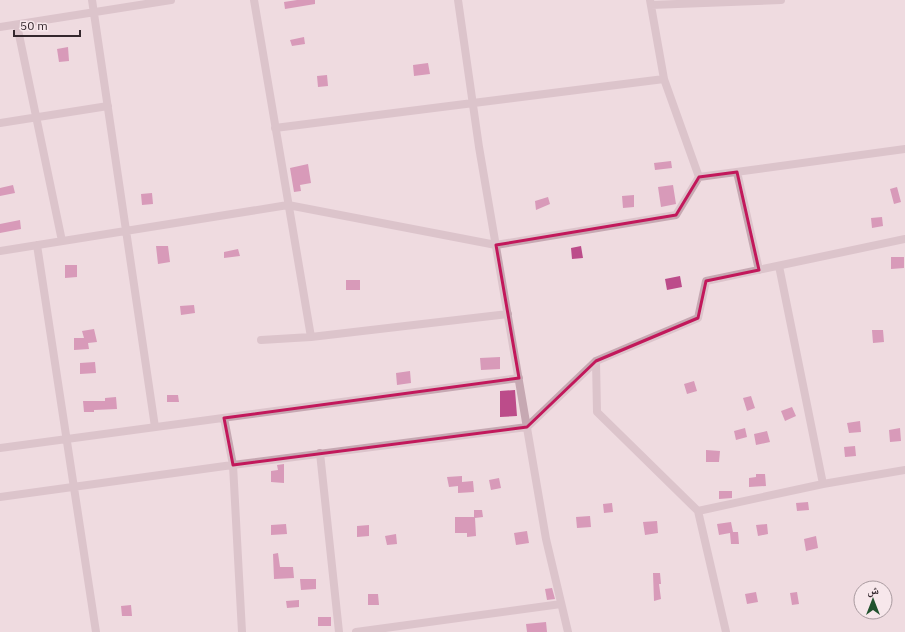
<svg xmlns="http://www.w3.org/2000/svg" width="905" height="632" viewBox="0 0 905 632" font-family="'IBM Plex Sans','Noto Naskh Arabic',sans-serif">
<rect width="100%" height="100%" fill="#efdbe0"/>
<path fill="#bc4c8a" d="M 297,0 L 315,0 L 315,4 L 285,9 L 284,2 Z
M 304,37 L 305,44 L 292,46 L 290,40 Z
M 68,47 L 69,61 L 59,62 L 57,49 Z
M 428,63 L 430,74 L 414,76 L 413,65 Z
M 327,75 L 328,86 L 318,87 L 317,76 Z
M 671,161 L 672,168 L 655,170 L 654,163 Z
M 308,164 L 311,183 L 300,185 L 301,191 L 294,192 L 290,168 Z
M 13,185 L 15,193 L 0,196 L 0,188 Z
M 673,185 L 676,204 L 661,207 L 658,187 Z
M 897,187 L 901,202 L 894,204 L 890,189 Z
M 152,193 L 153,204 L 142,205 L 141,194 Z
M 634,195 L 634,207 L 623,208 L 622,196 Z
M 548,197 L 550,204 L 536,210 L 535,201 Z
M 882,217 L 883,226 L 872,228 L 871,218 Z
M 20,220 L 21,229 L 0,233 L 0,224 Z
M 156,246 L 168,246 L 170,262 L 158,264 Z
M 581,246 L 583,258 L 572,259 L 571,248 Z
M 238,249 L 240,256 L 224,258 L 224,252 Z
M 891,257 L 904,257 L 904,268 L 891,269 Z
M 65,265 L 77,265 L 77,277 L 65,278 Z
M 680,276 L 682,287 L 667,290 L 665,279 Z
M 346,280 L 360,280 L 360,290 L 346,290 Z
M 194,305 L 195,313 L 181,315 L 180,306 Z
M 94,329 L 97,342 L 88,343 L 89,349 L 74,350 L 74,338 L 84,338 L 82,331 Z
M 872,330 L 883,330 L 884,342 L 873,343 Z
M 500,357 L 500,369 L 481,370 L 480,358 Z
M 95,362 L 96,373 L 80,374 L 80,363 Z
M 410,371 L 411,383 L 397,385 L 396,373 Z
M 694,381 L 697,391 L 687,394 L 684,384 Z
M 515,390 L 517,416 L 500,417 L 500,391 Z
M 167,395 L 178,395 L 179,402 L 167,402 Z
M 751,396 L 755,408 L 747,411 L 743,398 Z
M 116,397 L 117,409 L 94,410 L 94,412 L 84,412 L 83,401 L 105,401 L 105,398 Z
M 792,407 L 796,416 L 785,421 L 781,411 Z
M 860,421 L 861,432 L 849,433 L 847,423 Z
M 745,428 L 747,437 L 736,440 L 734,431 Z
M 900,428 L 901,441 L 890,442 L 889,430 Z
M 767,431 L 770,442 L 756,445 L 754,434 Z
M 855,446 L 856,456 L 845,457 L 844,447 Z
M 706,450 L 720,451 L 719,462 L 706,462 Z
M 284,464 L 284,483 L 271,482 L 271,471 L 278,470 L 277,465 Z
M 756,474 L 765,474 L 766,486 L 749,487 L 749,478 L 756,477 Z
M 462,476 L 462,482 L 473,481 L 474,492 L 458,493 L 458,486 L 449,487 L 447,477 Z
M 499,478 L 501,488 L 491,490 L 489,480 Z
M 719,491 L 732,491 L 732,498 L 719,499 Z
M 808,502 L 809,510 L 797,511 L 796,503 Z
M 612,503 L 613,512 L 604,513 L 603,504 Z
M 474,510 L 482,510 L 483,517 L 475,518 L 476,536 L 467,537 L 467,533 L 455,533 L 455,517 L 474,517 Z
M 590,516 L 591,527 L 577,528 L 576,517 Z
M 657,521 L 658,533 L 645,535 L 643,522 Z
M 731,522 L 733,532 L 738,532 L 739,544 L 731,544 L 730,533 L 719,535 L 717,524 Z
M 286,524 L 287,534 L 271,535 L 271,525 Z
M 767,524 L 768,534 L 758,536 L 756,525 Z
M 369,525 L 369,536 L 357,537 L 357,526 Z
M 527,531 L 529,543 L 516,545 L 514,533 Z
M 396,534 L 397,544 L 387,545 L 385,536 Z
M 816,536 L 818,548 L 806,551 L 804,539 Z
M 278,553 L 280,567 L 293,567 L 294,578 L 274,579 L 273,554 Z
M 653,573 L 660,573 L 661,584 L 659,584 L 661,599 L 654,601 Z
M 300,579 L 316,579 L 316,589 L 301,590 Z
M 552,588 L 555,599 L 547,600 L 545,589 Z
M 756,592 L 758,602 L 747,604 L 745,594 Z
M 797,592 L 799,604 L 792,605 L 790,593 Z
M 368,594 L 378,594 L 379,605 L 368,605 Z
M 299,600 L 299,607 L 287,608 L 286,601 Z
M 131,605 L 132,616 L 122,616 L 121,606 Z
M 318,617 L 331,617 L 331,626 L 318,626 Z
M 546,622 L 547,632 L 527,632 L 526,624 Z"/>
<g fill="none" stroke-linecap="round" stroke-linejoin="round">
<path stroke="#c6a8b2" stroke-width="8" d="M 92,0 L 155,427
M 254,0 L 311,337
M 458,0 L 479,147 L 546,539 L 568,632
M 650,0 L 664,79 L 699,177
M 651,5 L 781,0
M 17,25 L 62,241
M 0,27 L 171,0
M 0,123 L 108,106
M 275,128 L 664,79
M 737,172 L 759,270
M 37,245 L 96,632
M 0,251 L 288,205 L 496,245 L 676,215 L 699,177 L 905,149
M 779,266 L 823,484
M 261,340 L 311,337 L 508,314
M 596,361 L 597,412 L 698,511 L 726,632
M 224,418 L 233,465 L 242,632
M 0,448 L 519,378
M 320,453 L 339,632
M 0,497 L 225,466 L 527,427 L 596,361 L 698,318 L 706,281 L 905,239
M 698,511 L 823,484 L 905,470
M 356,632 L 561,604"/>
</g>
<path d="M0 0H905V632H0ZM 737,172 L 759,270 L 706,281 L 698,318 L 596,361 L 527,427 L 233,465 L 224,418 L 519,378 L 496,245 L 676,215 L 699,177 Z" fill="#efdbe0" fill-opacity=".55" fill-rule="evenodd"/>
<path fill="none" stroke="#c2185b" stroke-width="3" stroke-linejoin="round" d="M 737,172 L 759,270 L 706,281 L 698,318 L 596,361 L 527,427 L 233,465 L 224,418 L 519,378 L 496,245 L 676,215 L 699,177 Z"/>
<g transform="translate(873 600)"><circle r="19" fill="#f7e7eb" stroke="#a99a9f"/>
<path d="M0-3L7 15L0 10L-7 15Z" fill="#21522e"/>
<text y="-6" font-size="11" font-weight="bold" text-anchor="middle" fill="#34272d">ش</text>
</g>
<path d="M14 30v6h66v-6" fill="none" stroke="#34272d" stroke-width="2"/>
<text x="20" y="30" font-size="12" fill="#34272d" stroke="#f7e7eb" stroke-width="3" paint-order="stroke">50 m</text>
</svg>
